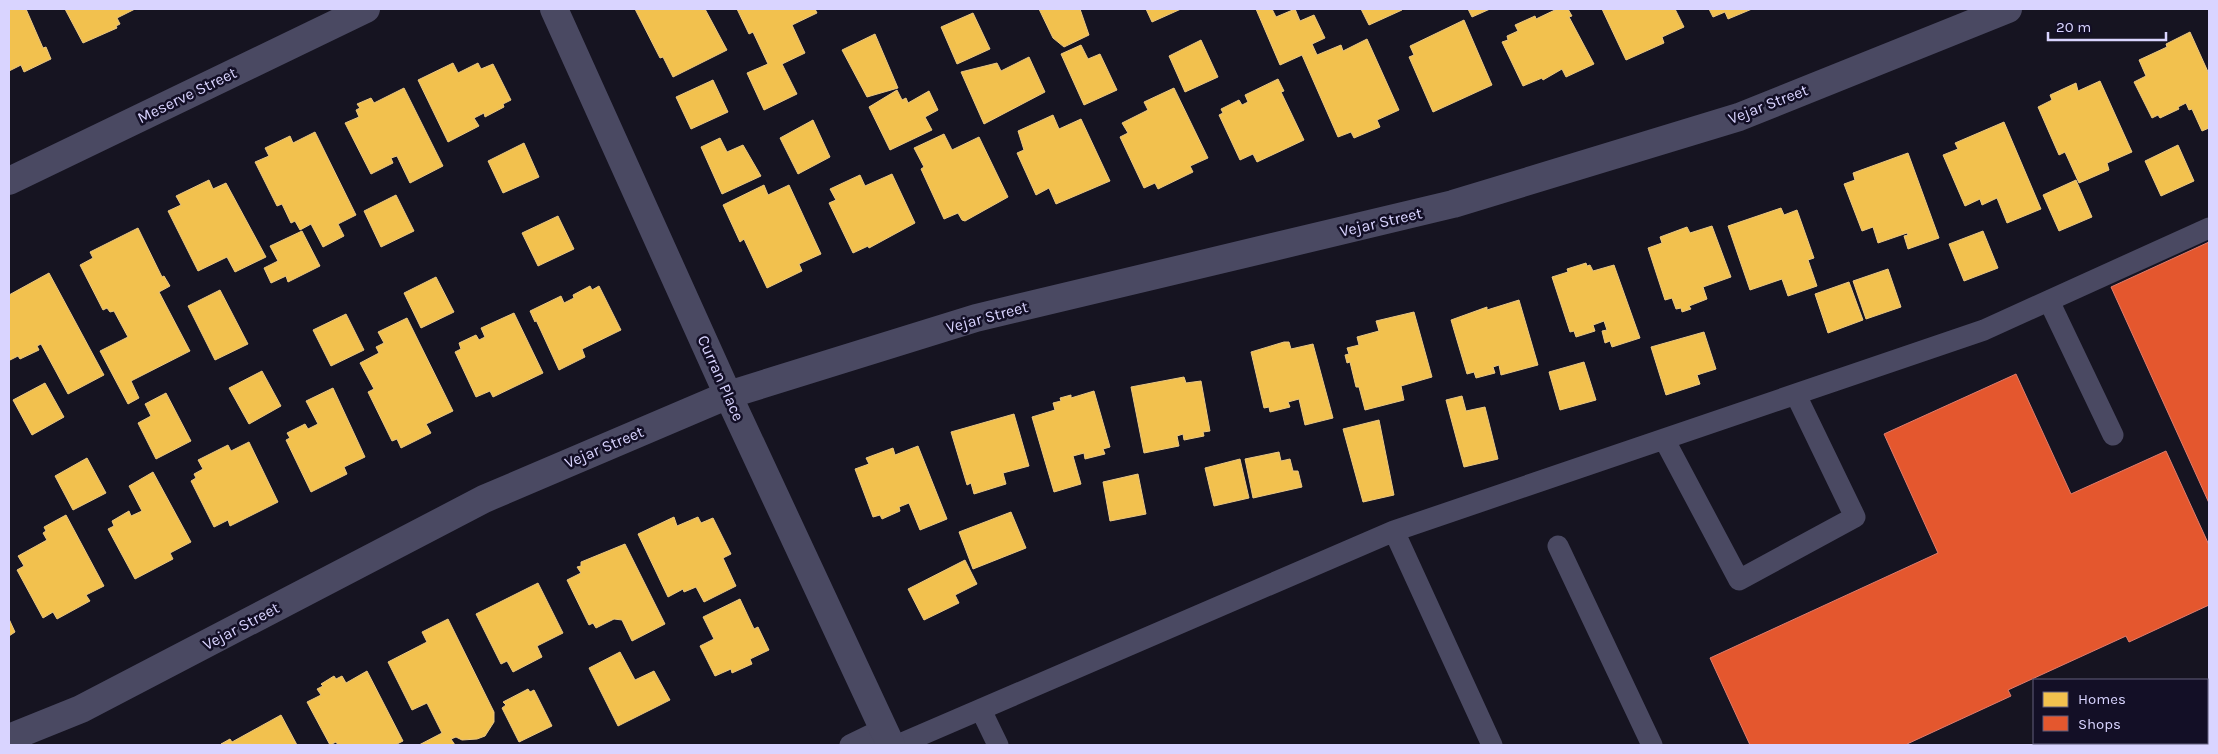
<svg xmlns="http://www.w3.org/2000/svg" width="2218" height="754" viewBox="0 0 2218 754" font-family="Karla,sans-serif">
<rect width="100%" height="100%" fill="#161421"/>
<path fill="#f2c14e" stroke="#eac783" d="M 9,9 L 26,9 L 43,48 L 46,47 L 51,59 L 24,72 L 21,65 L 9,71 Z
M 65,9 L 135,9 L 117,18 L 120,24 L 116,26 L 117,28 L 83,43 Z
M 635,9 L 705,9 L 727,50 L 673,77 L 663,57 L 660,58 Z
M 737,9 L 815,9 L 817,13 L 792,25 L 805,53 L 782,64 L 797,94 L 764,110 L 747,73 L 768,64 L 753,32 L 749,34 Z
M 1039,9 L 1080,9 L 1089,35 L 1064,47 L 1053,38 Z
M 1146,9 L 1181,9 L 1152,22 Z
M 1256,9 L 1272,9 L 1276,17 L 1295,9 L 1300,21 L 1314,15 L 1325,38 L 1312,44 L 1317,55 L 1341,45 L 1343,51 L 1367,39 L 1399,110 L 1377,120 L 1380,127 L 1354,138 L 1351,132 L 1338,137 L 1302,55 L 1280,65 Z
M 1361,9 L 1401,9 L 1402,10 L 1369,25 Z
M 1468,9 L 1490,9 L 1472,17 Z
M 1557,9 L 1568,9 L 1572,16 L 1569,17 L 1594,64 L 1566,77 L 1562,69 L 1543,80 L 1542,78 L 1523,86 L 1502,42 L 1508,40 L 1507,36 L 1518,31 L 1515,25 L 1535,16 L 1536,19 Z
M 1602,9 L 1675,9 L 1684,27 L 1662,37 L 1664,43 L 1626,60 Z
M 1709,9 L 1752,9 L 1728,19 L 1725,12 L 1713,17 Z
M 973,13 L 990,49 L 957,64 L 941,27 Z
M 1464,20 L 1492,85 L 1433,112 L 1409,57 L 1414,55 L 1410,46 Z
M 2190,32 L 2209,74 L 2209,128 L 2202,131 L 2192,109 L 2189,110 L 2186,103 L 2178,107 L 2179,109 L 2160,118 L 2158,115 L 2152,118 L 2134,82 L 2146,76 L 2139,60 L 2167,47 L 2166,44 Z
M 875,34 L 898,88 L 867,97 L 842,50 Z
M 1201,40 L 1218,77 L 1185,92 L 1169,56 Z
M 1081,45 L 1088,59 L 1100,54 L 1117,90 L 1084,105 L 1061,54 Z
M 1029,57 L 1045,92 L 984,124 L 961,72 L 997,63 L 1001,71 Z
M 453,63 L 458,73 L 478,63 L 481,69 L 493,64 L 511,100 L 503,104 L 504,107 L 485,117 L 484,113 L 474,118 L 479,126 L 448,142 L 418,80 Z
M 1278,79 L 1284,91 L 1281,92 L 1304,140 L 1257,162 L 1253,154 L 1240,160 L 1219,115 L 1223,113 L 1221,109 L 1239,100 L 1242,105 L 1248,102 L 1245,95 Z
M 713,80 L 728,112 L 691,129 L 676,97 Z
M 2100,81 L 2132,152 L 2107,163 L 2109,170 L 2079,183 L 2065,152 L 2059,155 L 2038,107 L 2052,100 L 2050,95 L 2076,83 L 2078,91 Z
M 404,88 L 443,166 L 410,183 L 397,156 L 391,158 L 393,163 L 371,174 L 345,123 L 359,117 L 356,110 L 360,108 L 357,104 L 371,98 L 374,103 Z
M 1174,88 L 1208,158 L 1190,166 L 1193,172 L 1158,189 L 1155,183 L 1144,188 L 1120,137 L 1128,133 L 1122,123 L 1148,110 L 1144,102 Z
M 897,90 L 902,100 L 906,98 L 908,103 L 929,91 L 938,110 L 925,117 L 932,130 L 890,150 L 869,107 Z
M 1053,115 L 1059,129 L 1081,119 L 1110,181 L 1056,204 L 1049,188 L 1036,195 L 1017,153 L 1024,150 L 1018,131 Z
M 813,120 L 830,157 L 798,174 L 780,138 Z
M 2004,122 L 2041,209 L 2007,223 L 1997,198 L 1982,205 L 1980,199 L 1965,206 L 1943,155 L 1958,149 L 1955,143 Z
M 315,132 L 356,215 L 338,224 L 344,236 L 323,247 L 311,224 L 300,230 L 295,221 L 291,223 L 282,204 L 277,206 L 255,162 L 269,156 L 265,148 L 290,136 L 293,143 Z
M 944,134 L 952,150 L 979,137 L 1008,197 L 965,221 L 962,220 L 958,213 L 944,219 L 921,169 L 924,167 L 914,148 Z
M 720,138 L 727,152 L 743,145 L 761,176 L 722,194 L 701,147 Z
M 524,143 L 539,177 L 503,193 L 488,161 Z
M 2178,145 L 2194,181 L 2161,196 L 2145,161 Z
M 1908,153 L 1939,238 L 1908,249 L 1904,236 L 1908,235 L 1907,233 L 1878,243 L 1873,227 L 1862,231 L 1844,184 L 1855,180 L 1853,173 Z
M 892,174 L 915,223 L 869,248 L 868,246 L 853,253 L 829,203 L 836,200 L 830,189 L 860,175 L 865,186 Z
M 209,180 L 213,189 L 226,183 L 266,257 L 235,272 L 227,257 L 198,271 L 168,211 L 181,205 L 176,196 Z
M 2076,180 L 2092,217 L 2059,231 L 2043,195 Z
M 764,185 L 768,195 L 789,185 L 821,254 L 799,264 L 802,271 L 767,288 L 744,239 L 740,242 L 723,205 Z
M 396,195 L 414,231 L 381,247 L 364,211 Z
M 1781,208 L 1784,215 L 1797,210 L 1814,258 L 1808,260 L 1817,286 L 1788,296 L 1782,279 L 1750,290 L 1728,226 Z
M 558,216 L 574,249 L 538,266 L 522,233 Z
M 1712,226 L 1731,277 L 1703,287 L 1707,299 L 1689,306 L 1691,309 L 1682,312 L 1681,308 L 1676,309 L 1672,298 L 1665,300 L 1648,248 L 1662,243 L 1660,237 L 1687,227 L 1690,233 Z
M 138,228 L 162,277 L 164,276 L 170,286 L 159,292 L 190,351 L 131,381 L 139,398 L 128,404 L 100,351 L 128,337 L 114,311 L 110,312 L 107,308 L 103,310 L 80,265 L 93,258 L 90,252 Z
M 302,231 L 320,266 L 288,282 L 286,276 L 271,283 L 264,268 L 278,261 L 270,246 Z
M 1983,231 L 1998,268 L 1964,281 L 1949,244 Z
M 1586,263 L 1587,266 L 1590,265 L 1593,271 L 1614,265 L 1640,338 L 1612,347 L 1610,341 L 1605,343 L 1602,331 L 1607,330 L 1604,321 L 1593,325 L 1595,331 L 1576,337 L 1574,331 L 1570,332 L 1552,277 L 1568,272 L 1567,269 Z
M 1888,269 L 1901,307 L 1866,319 L 1853,281 Z
M 49,273 L 104,375 L 68,394 L 41,344 L 37,346 L 39,350 L 20,359 L 18,356 L 10,360 L 9,357 L 9,295 Z
M 436,277 L 454,312 L 421,328 L 404,293 Z
M 1849,282 L 1863,320 L 1828,333 L 1815,294 Z
M 590,286 L 592,290 L 599,286 L 621,330 L 582,349 L 585,357 L 559,370 L 536,320 L 535,322 L 530,311 L 561,296 L 564,303 L 574,298 L 573,295 Z
M 220,290 L 248,344 L 215,360 L 188,306 Z
M 1519,300 L 1538,365 L 1501,375 L 1499,365 L 1493,367 L 1495,373 L 1476,378 L 1474,372 L 1467,374 L 1451,320 L 1487,307 L 1487,310 Z
M 1414,312 L 1432,377 L 1401,386 L 1404,400 L 1365,410 L 1359,387 L 1356,387 L 1350,362 L 1347,363 L 1345,355 L 1349,354 L 1347,348 L 1359,345 L 1357,337 L 1379,331 L 1376,321 Z
M 514,313 L 543,373 L 493,397 L 490,391 L 476,397 L 455,352 L 461,349 L 459,343 L 476,335 L 479,340 L 485,337 L 481,328 Z
M 346,314 L 364,350 L 331,366 L 313,330 Z
M 407,318 L 453,411 L 426,424 L 431,433 L 401,448 L 397,439 L 392,441 L 368,392 L 374,389 L 360,363 L 379,353 L 376,347 L 384,343 L 378,332 Z
M 1704,332 L 1716,369 L 1697,375 L 1700,384 L 1666,395 L 1651,347 Z
M 1284,342 L 1289,342 L 1291,349 L 1313,344 L 1333,418 L 1305,425 L 1299,399 L 1288,402 L 1290,407 L 1270,412 L 1269,407 L 1264,408 L 1251,352 Z
M 1584,362 L 1596,400 L 1560,410 L 1549,372 Z
M 262,371 L 281,406 L 249,424 L 229,388 Z
M 1184,377 L 1186,383 L 1201,381 L 1210,431 L 1203,432 L 1204,436 L 1184,440 L 1183,434 L 1177,436 L 1179,446 L 1144,453 L 1131,387 Z
M 45,383 L 64,417 L 32,435 L 13,400 Z
M 333,388 L 365,457 L 344,467 L 347,474 L 311,492 L 286,440 L 290,438 L 287,433 L 305,424 L 308,429 L 318,424 L 306,401 Z
M 1094,391 L 1110,447 L 1103,449 L 1105,454 L 1085,459 L 1084,453 L 1073,456 L 1081,484 L 1054,492 L 1032,417 L 1055,410 L 1053,403 L 1061,401 L 1060,398 L 1071,395 L 1071,398 Z
M 166,393 L 191,441 L 156,459 L 138,423 L 151,416 L 145,404 Z
M 1462,396 L 1466,411 L 1485,407 L 1498,459 L 1464,467 L 1446,400 Z
M 1014,414 L 1029,466 L 1003,473 L 1006,484 L 974,494 L 971,483 L 967,485 L 951,432 Z
M 1379,420 L 1394,495 L 1363,502 L 1343,429 Z
M 249,442 L 278,502 L 230,526 L 228,520 L 214,527 L 191,481 L 196,478 L 194,474 L 203,469 L 198,460 L 228,445 L 231,451 Z
M 918,446 L 947,519 L 920,530 L 909,503 L 899,507 L 900,511 L 882,519 L 880,515 L 873,517 L 855,469 L 869,464 L 866,458 L 893,448 L 895,455 Z
M 1279,452 L 1281,461 L 1290,459 L 1293,471 L 1298,471 L 1302,487 L 1253,498 L 1245,459 Z
M 87,458 L 106,493 L 73,510 L 55,476 Z
M 1240,459 L 1249,498 L 1214,506 L 1205,468 Z
M 153,472 L 191,542 L 170,553 L 173,559 L 135,579 L 108,529 L 114,526 L 112,521 L 129,511 L 131,516 L 142,511 L 129,486 Z
M 1138,474 L 1146,514 L 1110,521 L 1103,482 Z
M 1011,512 L 1026,548 L 973,569 L 959,532 Z
M 66,515 L 104,586 L 86,595 L 90,601 L 57,619 L 53,612 L 43,618 L 17,570 L 24,566 L 18,556 L 47,540 L 43,533 L 46,531 L 44,527 Z
M 674,517 L 677,526 L 698,517 L 701,523 L 713,518 L 731,554 L 723,558 L 736,586 L 704,602 L 696,587 L 684,592 L 683,589 L 668,597 L 638,534 Z
M 625,544 L 665,624 L 632,641 L 622,620 L 614,619 L 596,628 L 593,623 L 589,625 L 567,580 L 581,573 L 577,567 L 581,566 L 581,562 Z
M 965,560 L 977,584 L 955,595 L 959,603 L 924,620 L 908,589 Z
M 538,583 L 563,633 L 537,646 L 542,657 L 513,672 L 507,661 L 501,664 L 476,614 Z
M 740,599 L 754,629 L 758,627 L 769,650 L 750,659 L 752,664 L 732,673 L 731,669 L 715,676 L 700,646 L 714,639 L 703,617 Z
M 9,619 L 15,632 L 9,636 Z
M 448,619 L 494,712 L 494,722 L 485,736 L 477,739 L 462,740 L 456,737 L 451,739 L 455,745 L 419,745 L 442,733 L 427,703 L 412,710 L 388,662 L 427,642 L 422,632 Z
M 620,652 L 635,680 L 654,671 L 670,700 L 618,726 L 589,668 Z
M 367,671 L 403,741 L 395,745 L 338,745 L 336,742 L 330,745 L 307,702 L 321,695 L 317,689 L 323,686 L 321,684 L 334,676 L 336,679 L 342,676 L 346,683 Z
M 528,689 L 530,692 L 534,690 L 552,726 L 519,742 L 502,708 L 506,705 L 503,702 Z
M 281,715 L 297,745 L 221,744 L 230,739 L 232,742 Z"/>
<path fill="#e4572e" stroke="#e17c6d" d="M 2209,242 L 2209,503 L 2111,287 Z
M 2016,374 L 2071,494 L 2166,451 L 2209,545 L 2209,605 L 2129,642 L 2126,636 L 2008,690 L 2011,696 L 1907,744 L 1907,745 L 1750,745 L 1710,658 L 1938,553 L 1884,434 Z"/>
<g fill="none" stroke-linecap="round" stroke-linejoin="round">
<path stroke="#4a4962" stroke-width="21" d="M 2049,301 L 2113,435
M 1664,439 L 1739,580 L 1855,517 L 1796,395
M 1394,531 L 1984,330 L 2209,228
M 1558,546 L 1652,745
M 2207,691 L 2209,692
M 981,710 L 998,745
M 2093,743 L 2094,745
M 850,745 L 883,729
M 898,745 L 1394,531 L 1492,745
M 2049,745 L 2054,743"/>
<path stroke="#4a4962" stroke-width="28" d="M 554,9 L 728,395 L 891,745
M 9,181 L 366,9
M 9,738 L 81,709 L 484,499 L 728,395 L 976,318 L 1453,204 L 1739,117 L 2008,9"/>
</g>
<g text-anchor="middle" dominant-baseline="central" stroke-width="5" stroke-linejoin="round" paint-order="stroke">
<g font-size="16" fill="#d9d4ff" stroke="#130f26">
<text transform="translate(187 95) rotate(-26)">Meserve Street</text>
<text transform="translate(1768 104) rotate(-21)">Vejar Street</text>
<text transform="translate(1381 222) rotate(-13)">Vejar Street</text>
<text transform="translate(987 317) rotate(-15)">Vejar Street</text>
<text transform="translate(721 378) rotate(66)">Curran Place</text>
<text transform="translate(604 447) rotate(-23)">Vejar Street</text>
<text transform="translate(241 626) rotate(-28)">Vejar Street</text>
</g>
</g>
<rect width="2218" height="754" fill="none" stroke="#d9d4ff" stroke-width="20"/>
<rect x="2033" y="679" width="175" height="65" fill="#130f26" stroke="#625e7d"/>
<rect x="2043" y="692" width="25" height="15" fill="#f2c14e" stroke="#625e7d"/>
<text x="2078" y="704" font-size="15" fill="#d9d4ff">Homes</text>
<rect x="2043" y="716" width="25" height="15" fill="#e4572e" stroke="#625e7d"/>
<text x="2078" y="729" font-size="15" fill="#d9d4ff">Shops</text>
<path d="M2048 32v8h118v-8" fill="none" stroke="#d9d4ff" stroke-width="2.5"/>
<text x="2056" y="32" font-size="15" fill="#d9d4ff" stroke="#130f26" stroke-width="4" paint-order="stroke">20 m</text>
</svg>
